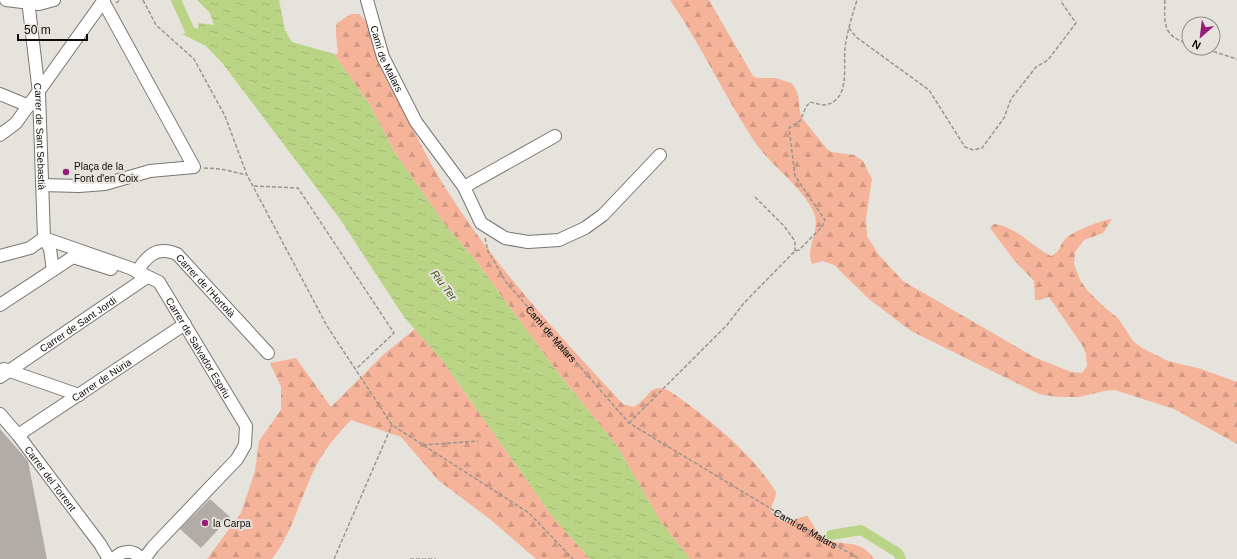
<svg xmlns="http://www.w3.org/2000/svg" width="1237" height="559" viewBox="0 0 1237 559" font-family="Arial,sans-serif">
<defs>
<pattern id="forest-firs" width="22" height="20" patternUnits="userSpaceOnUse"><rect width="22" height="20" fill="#f5b399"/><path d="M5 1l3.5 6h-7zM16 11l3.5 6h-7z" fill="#d19983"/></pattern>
<pattern id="water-ripples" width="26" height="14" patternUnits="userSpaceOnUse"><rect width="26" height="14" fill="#bad485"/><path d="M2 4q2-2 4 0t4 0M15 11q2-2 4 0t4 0" fill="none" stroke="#9fb572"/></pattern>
</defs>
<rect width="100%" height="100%" fill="#e6e3dc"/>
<path fill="url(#forest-firs)" d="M 670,0 L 709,0 L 753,76 L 757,78 L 776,78 L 791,83 C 802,93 797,106 802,118 L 827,149 L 831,152 L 854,155 L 863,161 L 872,179 L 866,218 L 867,236 L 879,255 L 903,281 L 1034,357 L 1071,372 L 1082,373 L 1087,366 L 1086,354 L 1082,345 L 1049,297 L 1040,300 L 1035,300 L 1034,281 L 1014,260 L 990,228 L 994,224 C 1017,227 1031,246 1051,256 C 1060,253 1060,244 1066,238 C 1074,231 1101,220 1112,219 L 1103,233 L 1084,240 L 1075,252 L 1074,264 L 1080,280 L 1087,290 L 1104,307 L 1118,318 L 1133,341 L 1142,348 L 1168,361 L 1201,369 L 1237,382 L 1237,444 L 1174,409 L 1115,390 L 1104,391 L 1079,397 L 1057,397 L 1039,394 L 911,331 L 869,299 L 834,265 L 822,261 L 812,264 C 805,247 821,231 814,213 C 804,188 770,165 754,141 C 724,95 701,45 670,0 Z
M 351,14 L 359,14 L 365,20 C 386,61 400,106 422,147 C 473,244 549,324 623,404 L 633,407 C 643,404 649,388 659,388 C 669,388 680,399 688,404 C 721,429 754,457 776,492 C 776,500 771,504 771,511 C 786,530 789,519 807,516 C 813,523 816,533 824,538 C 842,548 860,537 874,559 L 690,559 L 661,522 L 617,446 L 556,370 L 476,261 L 444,223 L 394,151 L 370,105 L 334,54 L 338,54 C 338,43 334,34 337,23 Z
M 415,329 L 442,360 L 552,516 L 590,559 L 536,559 L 491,520 L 438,480 L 401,437 L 351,420 C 336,436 322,452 313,472 C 299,502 292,533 272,559 L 207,559 L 241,513 L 255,471 L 259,441 L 281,410 L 281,387 L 270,363 L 296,358 L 331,407 L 383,355 Z"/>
<path fill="url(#water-ripples)" d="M 197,0 L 279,0 L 285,30 L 292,42 L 334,54 L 370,105 L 394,151 L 444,223 L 476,261 L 556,370 L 617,446 L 661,522 L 690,559 L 590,559 L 552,516 L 442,360 L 404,317 L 340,219 L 223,64 L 206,46 L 182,34 L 198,28 L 199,23 L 214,25 L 210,13 Z"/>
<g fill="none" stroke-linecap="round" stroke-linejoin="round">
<path stroke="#bad485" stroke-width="10" d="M 176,0 L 190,31 L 201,37
M 831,535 L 861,530 L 898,553 L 901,559"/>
</g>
<path fill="#b1aca7" d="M 0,429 L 28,461 L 47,559 L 0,559 Z
M 210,499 L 230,517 L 201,548 L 180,529 Z"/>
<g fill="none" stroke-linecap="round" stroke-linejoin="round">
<defs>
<g id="minor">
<path d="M 6,0 L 39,4 L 54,0"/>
<path id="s2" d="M 28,0 L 39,93 L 44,238 L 50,249 L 53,270"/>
<path id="s3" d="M 367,0 L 383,57 L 416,122 L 464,187 L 481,223 L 505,238 L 528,242 L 559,240 L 585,228 L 603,215 L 660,155"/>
<path d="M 0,94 L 29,106"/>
<path d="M 0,135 L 16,123 L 104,0"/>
<path d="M 42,185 L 79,186 L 105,184 L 150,171 L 194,167 L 103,1"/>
<path d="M 464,187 L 555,136"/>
<path id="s4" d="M 44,238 L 130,268 L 159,282 L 246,426 L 245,445 L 237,459 L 153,547 L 144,559"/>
<path d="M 0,256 L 30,248 L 44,238"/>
<path id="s5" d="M 137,272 C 147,255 157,246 177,254 L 268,353"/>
<path d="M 0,305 L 73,257 L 111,269"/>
<path d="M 4,369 L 79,395"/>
<path id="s6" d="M 0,377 L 147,277"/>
<path id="s7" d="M 0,414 L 18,435 L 100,544 L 109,559"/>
<path id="s8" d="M 18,435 L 185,324"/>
<path d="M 114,559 C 121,550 134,549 141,559"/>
</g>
</defs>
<use href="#minor" stroke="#787670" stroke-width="14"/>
<g stroke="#999691" stroke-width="1.5" stroke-dasharray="4 2" stroke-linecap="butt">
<path d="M 143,0 L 156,25 L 194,59 L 225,116 L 247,175 L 327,326 L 392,425 L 529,513 L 573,559"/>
<path d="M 1165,0 C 1164,25 1163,36 1189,44"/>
<path d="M 116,3 L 120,0"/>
<path d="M 849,28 L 856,37 L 929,90 L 965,147 L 973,150 L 982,148 L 1004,118 L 1011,99 L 1036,67 L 1048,60 L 1076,23 L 1062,3 L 1062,0"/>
<path d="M 1202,48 L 1237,59"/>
<path d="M 204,168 L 221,169 L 247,175"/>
<path d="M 254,186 L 298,188 L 394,333 L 356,369"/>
<path d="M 755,197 L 784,226 L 795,241 L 795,251"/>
<path id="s1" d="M 485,238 L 488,251 L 506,282 L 629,423 L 778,513 L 860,559"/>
<path d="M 629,423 L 727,325 L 744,303 L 795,251 L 799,250 L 822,227 L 825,220 L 795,176 L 789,128 L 800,121 L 806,107 L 810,102 C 815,103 821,105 825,105 C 851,100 843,66 845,48 C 847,32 852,16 857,0"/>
<path d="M 423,445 L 478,441"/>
<path d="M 334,559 L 392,425"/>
<path d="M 410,559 L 436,559"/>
</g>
<use href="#minor" stroke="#fff" stroke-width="12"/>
</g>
<g fill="#961c77" stroke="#e6e3dc" stroke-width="1.5">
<circle cx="66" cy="172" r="4"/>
<circle cx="205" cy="523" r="4"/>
</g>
<g text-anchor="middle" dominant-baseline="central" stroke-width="4" stroke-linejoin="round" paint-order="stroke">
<g font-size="10" fill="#0f0e0c" stroke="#e6e3dc">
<text stroke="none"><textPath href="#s3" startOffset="62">Camí de Malars</textPath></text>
<text stroke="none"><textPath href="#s2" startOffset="137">Carrer de Sant Sebastià</textPath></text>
<text stroke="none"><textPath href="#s5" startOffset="92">Carrer de l'Hortolà</textPath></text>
<text stroke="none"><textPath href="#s6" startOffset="94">Carrer de Sant Jordi</textPath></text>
<text stroke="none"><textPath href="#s1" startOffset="118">Camí de Malars</textPath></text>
<text stroke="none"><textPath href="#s4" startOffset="200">Carrer de Salvador Espriu</textPath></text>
<text stroke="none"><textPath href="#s8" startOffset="100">Carrer de Núria</textPath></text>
<text stroke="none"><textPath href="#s7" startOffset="82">Carrer del Torrent</textPath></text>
<text stroke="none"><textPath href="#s1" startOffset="442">Camí de Malars</textPath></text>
</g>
<g font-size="10" fill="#0f0e0c" stroke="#e6e3dc" text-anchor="start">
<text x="74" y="166">Plaça de la<tspan x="74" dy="12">Font d'en Coix</tspan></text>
<text x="213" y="523">la Carpa</text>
</g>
<g font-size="11" font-style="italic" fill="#485921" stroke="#e6e3dc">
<text transform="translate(444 285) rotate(52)">Riu Ter</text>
</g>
</g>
<g transform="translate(1201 36) rotate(208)"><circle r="19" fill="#e6e3dc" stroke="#908e89"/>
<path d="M0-3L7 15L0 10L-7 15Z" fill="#961c77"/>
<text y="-6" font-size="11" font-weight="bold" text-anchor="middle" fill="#0f0e0c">N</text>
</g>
<path d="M18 34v6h69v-6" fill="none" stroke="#0f0e0c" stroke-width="2"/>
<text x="24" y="34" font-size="12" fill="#0f0e0c" stroke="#e6e3dc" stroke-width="3" paint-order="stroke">50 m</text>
</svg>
